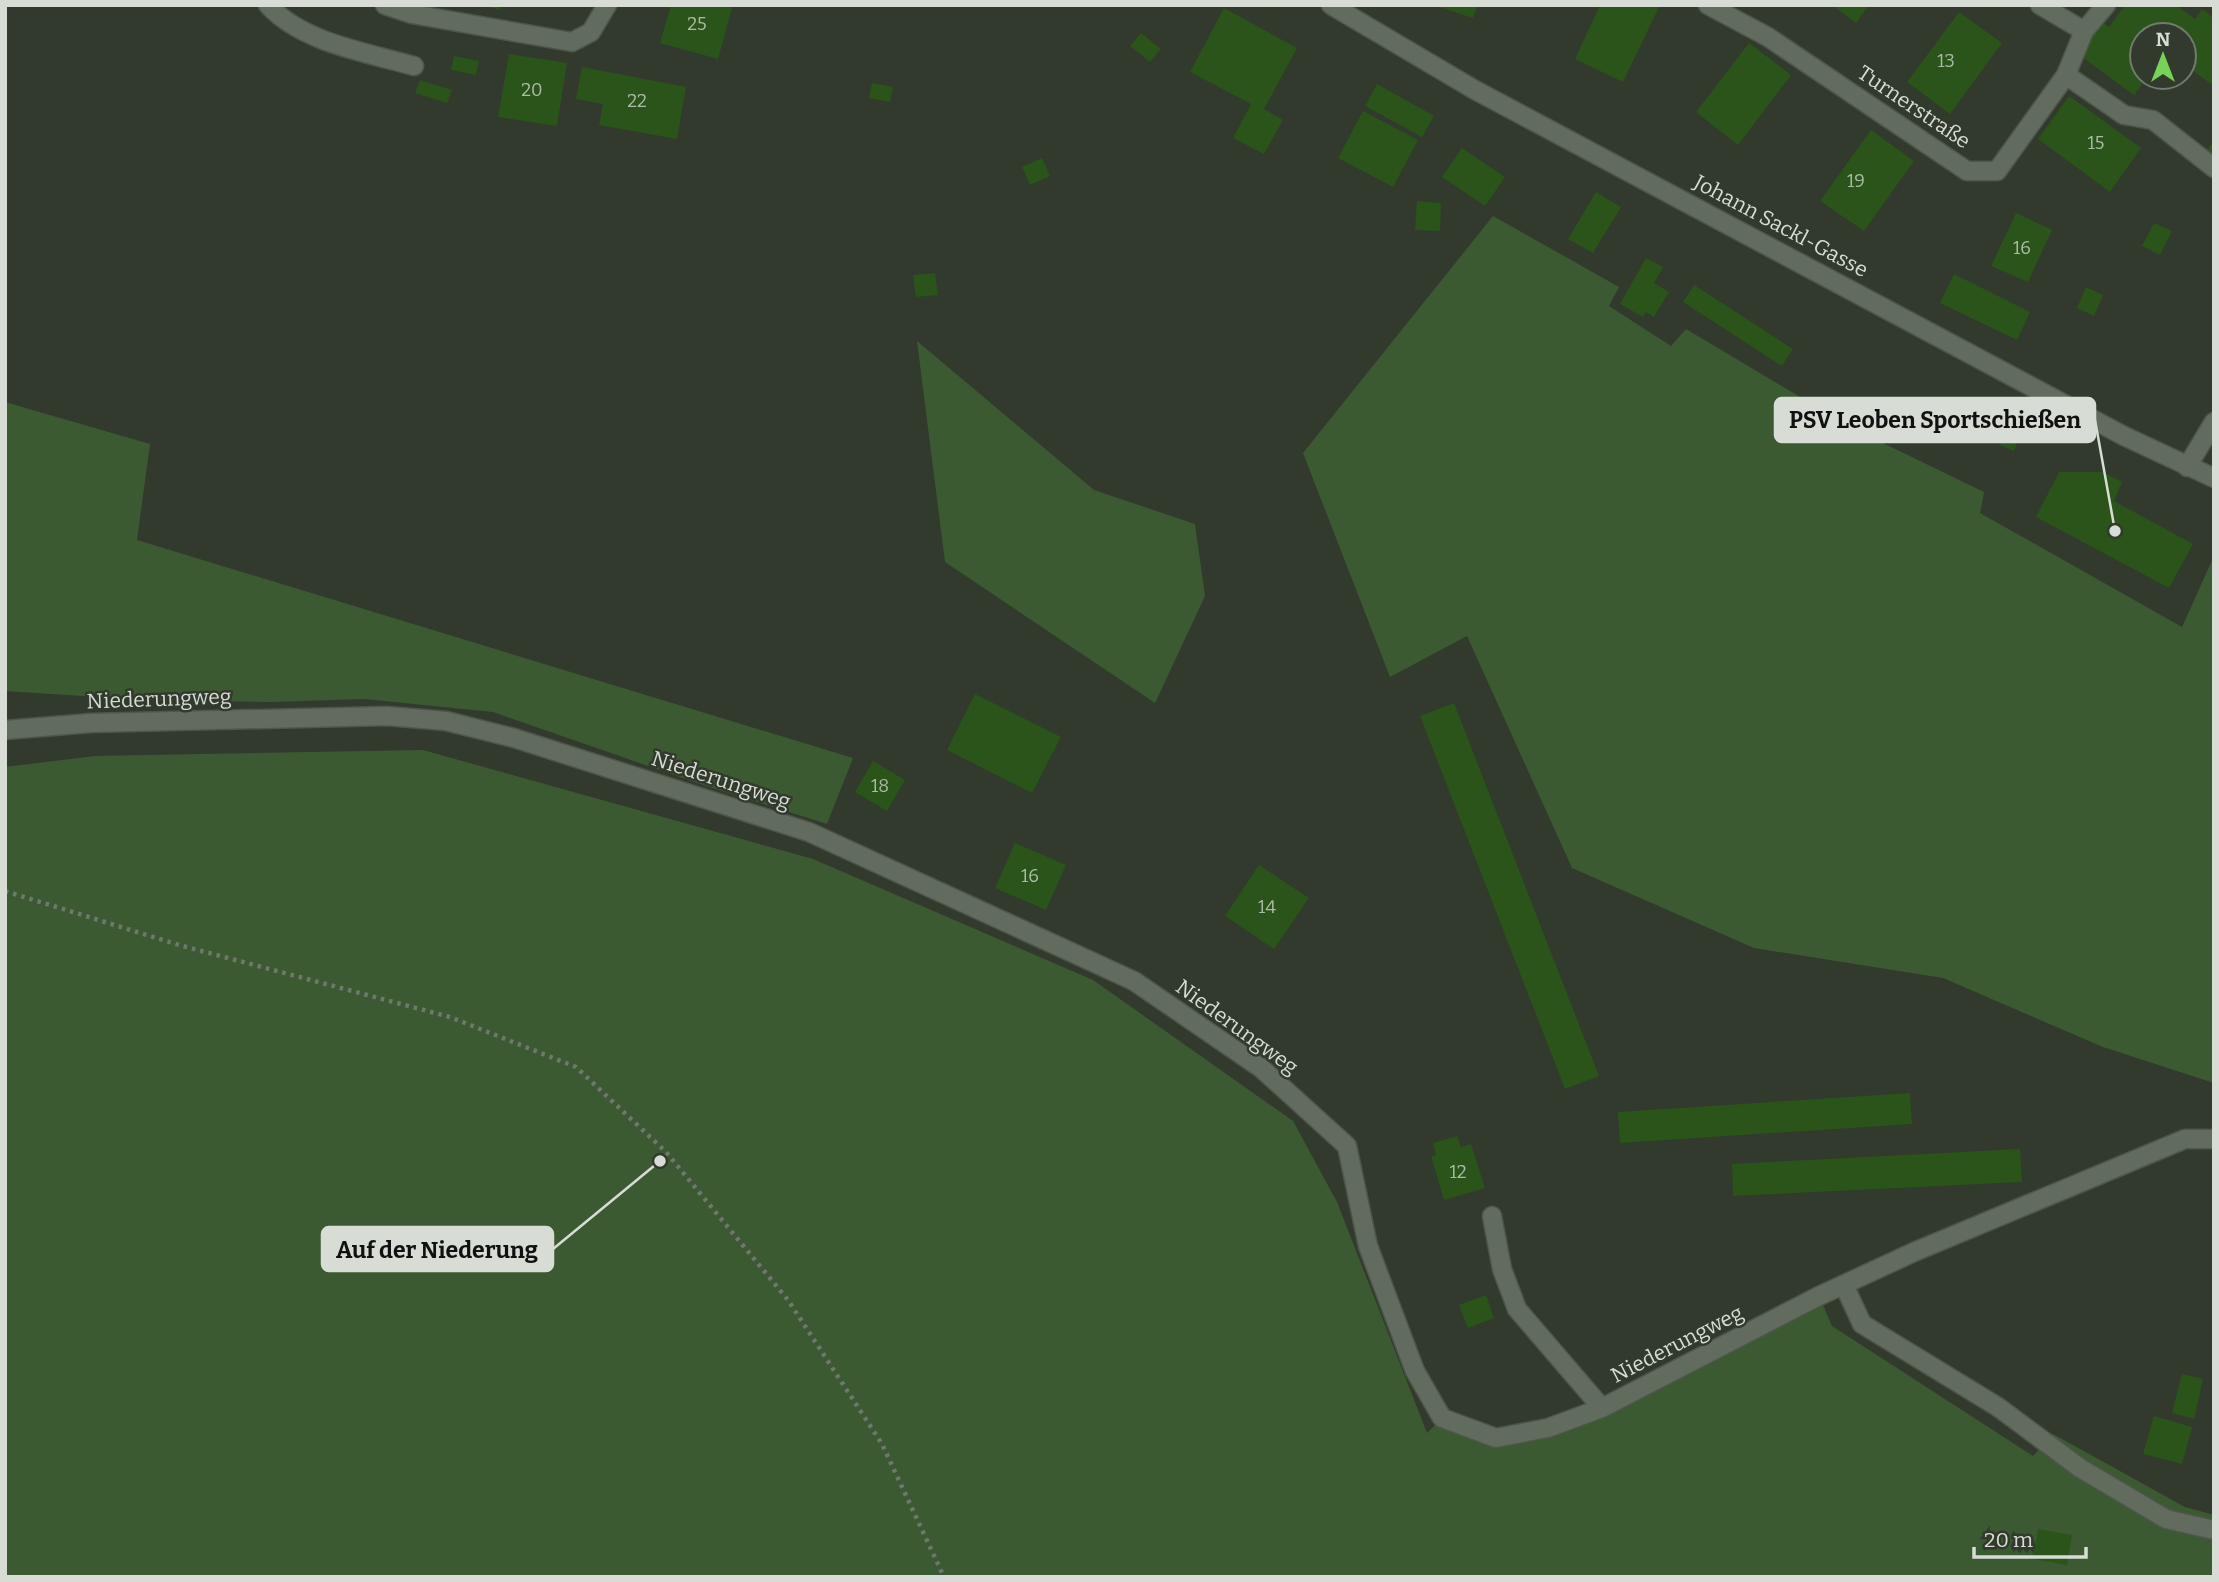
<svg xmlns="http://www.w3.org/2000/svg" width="2219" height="1582" viewBox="0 0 2219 1582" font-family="Bitter,serif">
<rect width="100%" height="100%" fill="#313a2d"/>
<path fill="#3c5a32" d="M 1493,216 L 1619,287 L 1609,306 L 1671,346 L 1686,329 L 1854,429 L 1984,492 L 1980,513 L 2182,627 L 2214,556 L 2214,1083 L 2103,1047 L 1943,978 L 1754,948 L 1572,868 L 1467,636 L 1390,677 L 1303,453 Z
M 917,341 L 1094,490 L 1195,524 L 1205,596 L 1155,703 L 945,562 Z
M 5,402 L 150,444 L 137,540 L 853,758 L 827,824 L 703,785 L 493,712 L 364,699 L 271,702 L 145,700 L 5,691 Z
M 423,750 L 813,859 L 1093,980 L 1293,1121 L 1337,1202 L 1427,1433 L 1442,1418 L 1496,1438 L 1548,1428 L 1819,1296 L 1832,1326 L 2033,1456 L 2053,1434 L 2185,1507 L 2214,1515 L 2214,1577 L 5,1577 L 5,767 L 95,756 Z"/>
<path fill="#2a5419" d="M 482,5 L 501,5 L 500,10 Z
M 671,5 L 733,5 L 718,59 L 660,43 Z
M 1433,5 L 1478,5 L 1473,18 Z
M 1600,5 L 1660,5 L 1623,82 L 1575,59 Z
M 1832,5 L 1869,5 L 1856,23 Z
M 2125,5 L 2176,5 L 2195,19 L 2202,9 L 2214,18 L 2214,86 L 2184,65 L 2184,35 L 2142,35 L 2142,77 L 2147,77 L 2134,95 L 2079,55 L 2103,22 L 2109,27 Z
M 1224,8 L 1297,48 L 1264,109 L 1283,120 L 1264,154 L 1233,138 L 1251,104 L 1190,72 Z
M 1959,12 L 2002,43 L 1950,114 L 1907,82 Z
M 1141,33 L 1161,49 L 1150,62 L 1130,46 Z
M 1749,43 L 1791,75 L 1738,145 L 1696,112 Z
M 509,54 L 567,63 L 557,126 L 498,117 Z
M 454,56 L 479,61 L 476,75 L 451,70 Z
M 582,67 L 686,87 L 677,139 L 599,125 L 603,104 L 576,99 Z
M 420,80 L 452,90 L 447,103 L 415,93 Z
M 872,83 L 893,87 L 890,102 L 869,98 Z
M 1377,84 L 1434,116 L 1422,137 L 1365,106 Z
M 2069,96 L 2141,148 L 2110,192 L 2038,139 Z
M 1363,111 L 1418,140 L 1393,187 L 1338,158 Z
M 1871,130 L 1914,161 L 1864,231 L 1820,201 Z
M 2214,141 L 2214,155 L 2207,150 Z
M 1462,148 L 1505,177 L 1485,206 L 1442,177 Z
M 1042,158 L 1050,176 L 1030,185 L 1022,167 Z
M 1596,192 L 1621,207 L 1593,253 L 1568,239 Z
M 1417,201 L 1441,203 L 1440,231 L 1415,230 Z
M 2016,213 L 2052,230 L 2028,282 L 1991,266 Z
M 2154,223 L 2172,231 L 2160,255 L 2142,246 Z
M 1646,258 L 1663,267 L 1654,283 L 1669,292 L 1654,317 L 1646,312 L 1643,317 L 1620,304 Z
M 935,273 L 938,295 L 916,297 L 913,275 Z
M 1954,274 L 2030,312 L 2017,340 L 1940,303 Z
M 1694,285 L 1793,349 L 1782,366 L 1683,302 Z
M 2086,287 L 2103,295 L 2094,316 L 2077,308 Z
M 2006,430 L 2020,435 L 2014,451 L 2000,445 Z
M 2059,472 L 2103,472 L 2122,482 L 2114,501 L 2193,544 L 2169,588 L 2036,517 Z
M 975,694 L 1061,737 L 1032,793 L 947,750 Z
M 1454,703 L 1599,1076 L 1565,1089 L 1420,716 Z
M 873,761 L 905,780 L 887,811 L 855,792 Z
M 1015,843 L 1066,865 L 1046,910 L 995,888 Z
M 1259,865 L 1309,898 L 1274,949 L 1225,916 Z
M 1910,1093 L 1912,1124 L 1620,1143 L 1618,1112 Z
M 1457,1136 L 1461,1147 L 1471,1144 L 1485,1188 L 1444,1200 L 1431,1156 L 1436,1155 L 1433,1143 Z
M 2020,1149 L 2022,1182 L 1733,1196 L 1732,1164 Z
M 1486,1295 L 1494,1318 L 1468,1328 L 1459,1305 Z
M 2182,1374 L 2203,1379 L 2194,1419 L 2172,1413 Z
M 2154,1416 L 2192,1427 L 2182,1464 L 2143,1454 Z
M 2038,1529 L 2072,1535 L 2067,1565 L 2033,1559 Z"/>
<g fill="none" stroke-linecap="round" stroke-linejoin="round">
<defs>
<path id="minor" d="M 268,5 C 303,43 365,52 414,66
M 385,5 L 412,14 L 572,42 L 591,32 L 607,5
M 1331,5 L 1475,90 L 2124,436 L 2214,478
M 1708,5 L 1768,37 L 1967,171 L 1997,171 L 2066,75
M 2040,5 L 2084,31
M 2106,5 L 2084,31 L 2066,75 L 2124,115 L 2153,120 L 2214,168
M 2187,467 L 2214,422
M 5,730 L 91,723 L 387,716 L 446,721 L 514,738 L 809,832 L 1134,981 L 1261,1068 L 1347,1146 L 1368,1246 L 1415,1371 L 1442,1418 L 1496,1438 L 1548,1428 L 1602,1408 L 1819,1296 L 1914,1252 L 2185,1139 L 2214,1139
M 1492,1216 L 1502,1269 L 1517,1309 L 1602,1408
M 1844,1285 L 1862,1324 L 1998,1407 L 2080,1468 L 2166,1519 L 2214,1530"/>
</defs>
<use href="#minor" stroke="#4d564b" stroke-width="21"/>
<path stroke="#70786d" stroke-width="4.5" stroke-dasharray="3.5 5" stroke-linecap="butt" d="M 5,891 L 179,945 L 450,1017 L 576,1067 L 666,1152 L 788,1300 L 882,1444 L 944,1577"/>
<use href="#minor" stroke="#616c5e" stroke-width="18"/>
</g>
<g text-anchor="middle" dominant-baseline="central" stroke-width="5" stroke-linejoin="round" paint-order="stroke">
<g font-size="18" fill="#acbba6">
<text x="697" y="24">25</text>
<text x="1946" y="61">13</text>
<text x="532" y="90">20</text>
<text x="637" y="101">22</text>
<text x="2096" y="143">15</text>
<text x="1856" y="181">19</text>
<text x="2022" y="248">16</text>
<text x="880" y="786">18</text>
<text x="1030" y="876">16</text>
<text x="1267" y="907">14</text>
<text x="1458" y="1172">12</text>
</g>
<g font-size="21" fill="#d7ddd5" stroke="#313a2d">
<text transform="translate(1914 107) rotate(34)">Turnerstraße</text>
<text transform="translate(1781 226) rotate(28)">Johann Sackl-Gasse</text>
<text transform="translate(159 699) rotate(-2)">Niederungweg</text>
<text transform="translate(721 780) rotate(18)">Niederungweg</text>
<text transform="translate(1237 1027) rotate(36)">Niederungweg</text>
<text transform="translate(1677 1344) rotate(-27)">Niederungweg</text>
</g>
</g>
<path fill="none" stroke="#d7ddd5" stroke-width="2.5" d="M2115 531L2095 420M660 1161L553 1249"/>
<g fill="#d7ddd5" stroke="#313a2d" stroke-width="2.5">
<circle cx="2115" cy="531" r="7"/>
<circle cx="660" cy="1161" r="7"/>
</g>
<g fill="#d7ddd5" stroke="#d7ddd5" stroke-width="2.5">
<rect x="1775" y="398" width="320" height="44" rx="7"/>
<rect x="322" y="1227" width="231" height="44" rx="7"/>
</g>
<g font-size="23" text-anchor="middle" font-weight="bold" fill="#111">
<text x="1935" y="428">PSV Leoben Sportschießen</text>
<text x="437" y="1258">Auf der Niederung</text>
</g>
<rect width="2219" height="1582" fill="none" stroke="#d7ddd5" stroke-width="14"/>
<g transform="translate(2163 56)"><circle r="33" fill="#313a2d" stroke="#737b70" stroke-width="2"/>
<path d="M0-5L12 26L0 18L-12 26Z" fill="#78d158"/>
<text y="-10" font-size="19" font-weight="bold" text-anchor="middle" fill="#d7ddd5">N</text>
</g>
<path d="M1974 1547v10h112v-10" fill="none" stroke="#d7ddd5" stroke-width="3.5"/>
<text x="1984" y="1547" font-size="21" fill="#d7ddd5" stroke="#313a2d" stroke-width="5" paint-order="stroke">20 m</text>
</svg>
